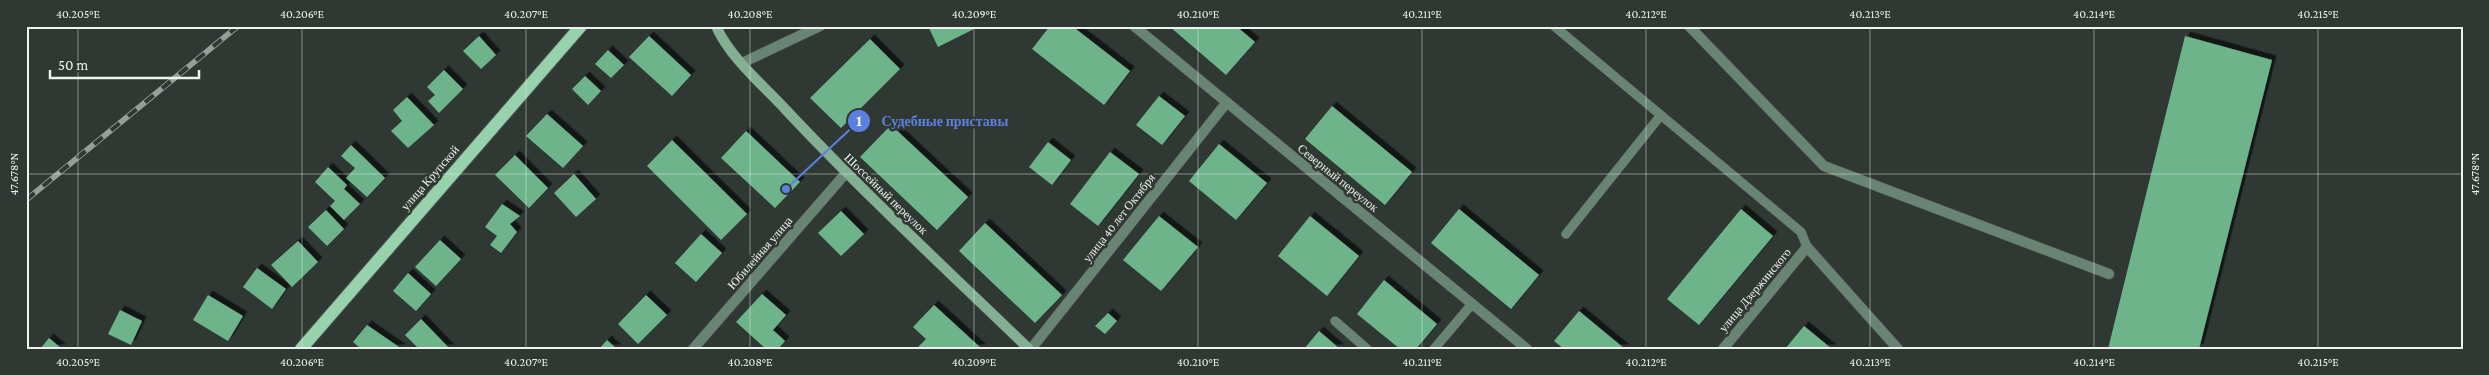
<svg xmlns="http://www.w3.org/2000/svg" width="2489" height="375" viewBox="0 0 2489 375" font-family="'Crimson Pro',serif">
<defs>
<filter id="shadow"><feDropShadow dx="4.5" dy="-4.5" stdDeviation="0" flood-color="#0009"/></filter>
</defs>
<rect width="100%" height="100%" fill="#303833"/>
<path fill="#6db48a" filter="url(#shadow)" d="M 928,26 L 980,26 L 938,47 Z
M 1050,26 L 1072,26 L 1130,71 L 1104,105 L 1032,49 Z
M 1169,26 L 1236,26 L 1255,42 L 1226,75 Z
M 479,36 L 496,55 L 481,69 L 463,51 Z
M 649,36 L 691,75 L 672,96 L 629,57 Z
M 2185,36 L 2272,60 L 2199,349 L 2108,349 Z
M 870,39 L 900,69 L 841,128 L 810,98 Z
M 608,50 L 624,65 L 611,78 L 595,64 Z
M 444,70 L 463,89 L 439,113 L 428,101 L 435,95 L 427,87 Z
M 585,76 L 601,91 L 588,105 L 572,89 Z
M 1159,96 L 1185,116 L 1162,145 L 1136,125 Z
M 407,97 L 434,125 L 408,148 L 391,131 L 402,121 L 393,110 Z
M 1332,106 L 1412,172 L 1385,205 L 1305,139 Z
M 547,114 L 583,146 L 563,168 L 526,136 Z
M 891,125 L 968,197 L 937,230 L 860,157 Z
M 746,131 L 800,182 L 775,208 L 721,158 Z
M 672,140 L 747,214 L 721,240 L 647,166 Z
M 1048,142 L 1071,160 L 1052,185 L 1029,167 Z
M 1219,144 L 1267,183 L 1236,220 L 1189,181 Z
M 351,145 L 385,178 L 367,197 L 346,178 L 355,168 L 341,156 Z
M 1110,152 L 1139,174 L 1098,226 L 1070,204 Z
M 515,155 L 548,188 L 529,208 L 495,175 Z
M 328,167 L 347,185 L 344,189 L 360,204 L 344,220 L 330,206 L 335,201 L 315,182 Z
M 574,174 L 596,199 L 576,217 L 554,193 Z
M 502,204 L 520,216 L 510,224 L 517,232 L 501,253 L 490,245 L 497,236 L 485,227 Z
M 1459,209 L 1539,275 L 1511,309 L 1431,243 Z
M 1741,209 L 1773,236 L 1699,325 L 1667,299 Z
M 326,210 L 344,229 L 327,246 L 308,227 Z
M 841,211 L 864,234 L 841,256 L 818,233 Z
M 1159,216 L 1198,247 L 1161,291 L 1123,260 Z
M 1310,216 L 1359,256 L 1327,296 L 1278,256 Z
M 985,223 L 1062,295 L 1035,323 L 959,251 Z
M 701,234 L 722,253 L 696,282 L 675,263 Z
M 440,240 L 461,259 L 436,286 L 415,267 Z
M 298,241 L 318,262 L 292,287 L 271,265 Z
M 257,268 L 286,289 L 272,309 L 243,287 Z
M 408,273 L 431,294 L 416,311 L 393,291 Z
M 1384,280 L 1437,324 L 1416,349 L 1400,349 L 1357,314 Z
M 762,294 L 786,315 L 773,330 L 785,341 L 778,349 L 766,349 L 736,322 Z
M 208,295 L 243,316 L 228,341 L 193,320 Z
M 646,295 L 667,315 L 638,344 L 618,324 Z
M 934,305 L 982,349 L 916,349 L 926,339 L 913,327 Z
M 120,310 L 142,321 L 131,345 L 108,334 Z
M 1579,311 L 1625,349 L 1564,349 L 1554,341 Z
M 1108,313 L 1117,321 L 1105,334 L 1095,326 Z
M 421,319 L 450,349 L 419,349 L 405,335 Z
M 367,325 L 402,349 L 361,349 L 353,342 Z
M 1804,326 L 1832,349 L 1785,349 Z
M 1319,331 L 1340,349 L 1304,349 Z
M 49,338 L 62,349 L 40,349 Z
M 607,340 L 617,349 L 599,349 Z"/>
<g fill="none" stroke-linecap="round" stroke-linejoin="round">
<defs>
<path id="service" d="M 1554,26 L 1801,232 L 1807,247
M 1566,234 L 1661,115
M 1335,321 L 1367,349
M 1434,349 L 1472,304"/>
<path id="minor" d="M 1134,26 L 1527,349
M 1689,26 L 1824,166 L 2109,274
M 742,63 L 820,26
M 693,349 L 846,173
M 1031,349 L 1227,102
M 1723,349 L 1807,247 L 1898,349"/>
<path id="secondary" d="M 716,26 C 730,58 763,85 786,110 C 864,193 947,270 1029,349"/>
<path id="primary" d="M 301,349 L 581,26"/>
</defs>
<use href="#service" stroke="#4e5651" stroke-width="10"/>
<use href="#minor" stroke="#4e5651" stroke-width="11"/>
<use href="#secondary" stroke="#4e5651" stroke-width="11"/>
<use href="#primary" stroke="#4e5651" stroke-width="14"/>
<use href="#service" stroke="#688472" stroke-width="9"/>
<use href="#minor" stroke="#688472" stroke-width="10"/>
<use href="#secondary" stroke="#82b093" stroke-width="10"/>
<use href="#primary" stroke="#96d2ac" stroke-width="12"/>
<defs>
<path id="rail" d="M 26,200 L 238,26"/>
</defs>
<use href="#rail" stroke="#979d99" stroke-width="5.5"/>
<use href="#rail" stroke="#303833" stroke-width="4" stroke-dasharray="11" stroke-linecap="butt"/>
</g>
<path fill="none" stroke="#eef3ef" stroke-width="1" stroke-opacity="0.45" d="M 78,26 L 78,349M 302,26 L 302,349M 526,26 L 526,349M 750,26 L 750,349M 974,26 L 974,349M 1198,26 L 1198,349M 1422,26 L 1422,349M 1646,26 L 1646,349M 1870,26 L 1870,349M 2094,26 L 2094,349M 2318,26 L 2318,349M 26,174 L 2463,174"/>
<g text-anchor="middle" dominant-baseline="central" stroke-width="5" stroke-linejoin="round" paint-order="stroke">
<g font-size="12" fill="#eef3ef" stroke="#303833">
<text transform="translate(430 178) rotate(-49)">улица Крупской</text>
<text transform="translate(1338 178) rotate(39)">Северный переулок</text>
<text transform="translate(886 194) rotate(44)">Шоссейный переулок</text>
<text transform="translate(1119 218) rotate(-52)">улица 40 лет Октября</text>
<text transform="translate(760 253) rotate(-49)">Юбилейная улица</text>
<text transform="translate(1755 290) rotate(-50)">улица Дзержинского</text>
</g>
</g>
<path fill="none" stroke="#5c80df" stroke-width="2" d="M786 189L859 121"/>
<g fill="#5c80df" stroke="#303833" stroke-width="2">
<circle cx="786" cy="189" r="5"/>
<circle cx="859" cy="121" r="12"/>
</g>
<g font-size="15" text-anchor="middle" font-weight="bold" fill="#fff">
<text x="859" y="126">1</text>
</g>
<g font-size="14" text-anchor="middle" font-weight="bold" fill="#5c80df" stroke="#303833" stroke-width="5" stroke-linejoin="round" paint-order="stroke">
<text x="945" y="126">Судебные приставы</text>
</g>
<rect width="2489" height="375" fill="none" stroke="#303833" stroke-width="55"/>
<path d="M50 70v8h149v-8" fill="none" stroke="#eef3ef" stroke-width="2.5"/>
<text x="58" y="70" font-size="15" fill="#eef3ef" stroke="#303833" stroke-width="4" paint-order="stroke">50 m</text>
<rect x="28" y="28" width="2434" height="320" fill="none" stroke="#eef3ef" stroke-width="2"/>
<g font-size="12" text-anchor="middle" fill="#eef3ef">
<text x="78" y="18">40.205°E</text>
<text x="302" y="18">40.206°E</text>
<text x="526" y="18">40.207°E</text>
<text x="750" y="18">40.208°E</text>
<text x="974" y="18">40.209°E</text>
<text x="1198" y="18">40.210°E</text>
<text x="1422" y="18">40.211°E</text>
<text x="1646" y="18">40.212°E</text>
<text x="1870" y="18">40.213°E</text>
<text x="2094" y="18">40.214°E</text>
<text x="2318" y="18">40.215°E</text>
<text transform="translate(14 174) rotate(-90)" y="4">47.678°N</text>
<text transform="translate(2475 174) rotate(-90)" y="4">47.678°N</text>
<text x="78" y="366">40.205°E</text>
<text x="302" y="366">40.206°E</text>
<text x="526" y="366">40.207°E</text>
<text x="750" y="366">40.208°E</text>
<text x="974" y="366">40.209°E</text>
<text x="1198" y="366">40.210°E</text>
<text x="1422" y="366">40.211°E</text>
<text x="1646" y="366">40.212°E</text>
<text x="1870" y="366">40.213°E</text>
<text x="2094" y="366">40.214°E</text>
<text x="2318" y="366">40.215°E</text>
</g>
</svg>
